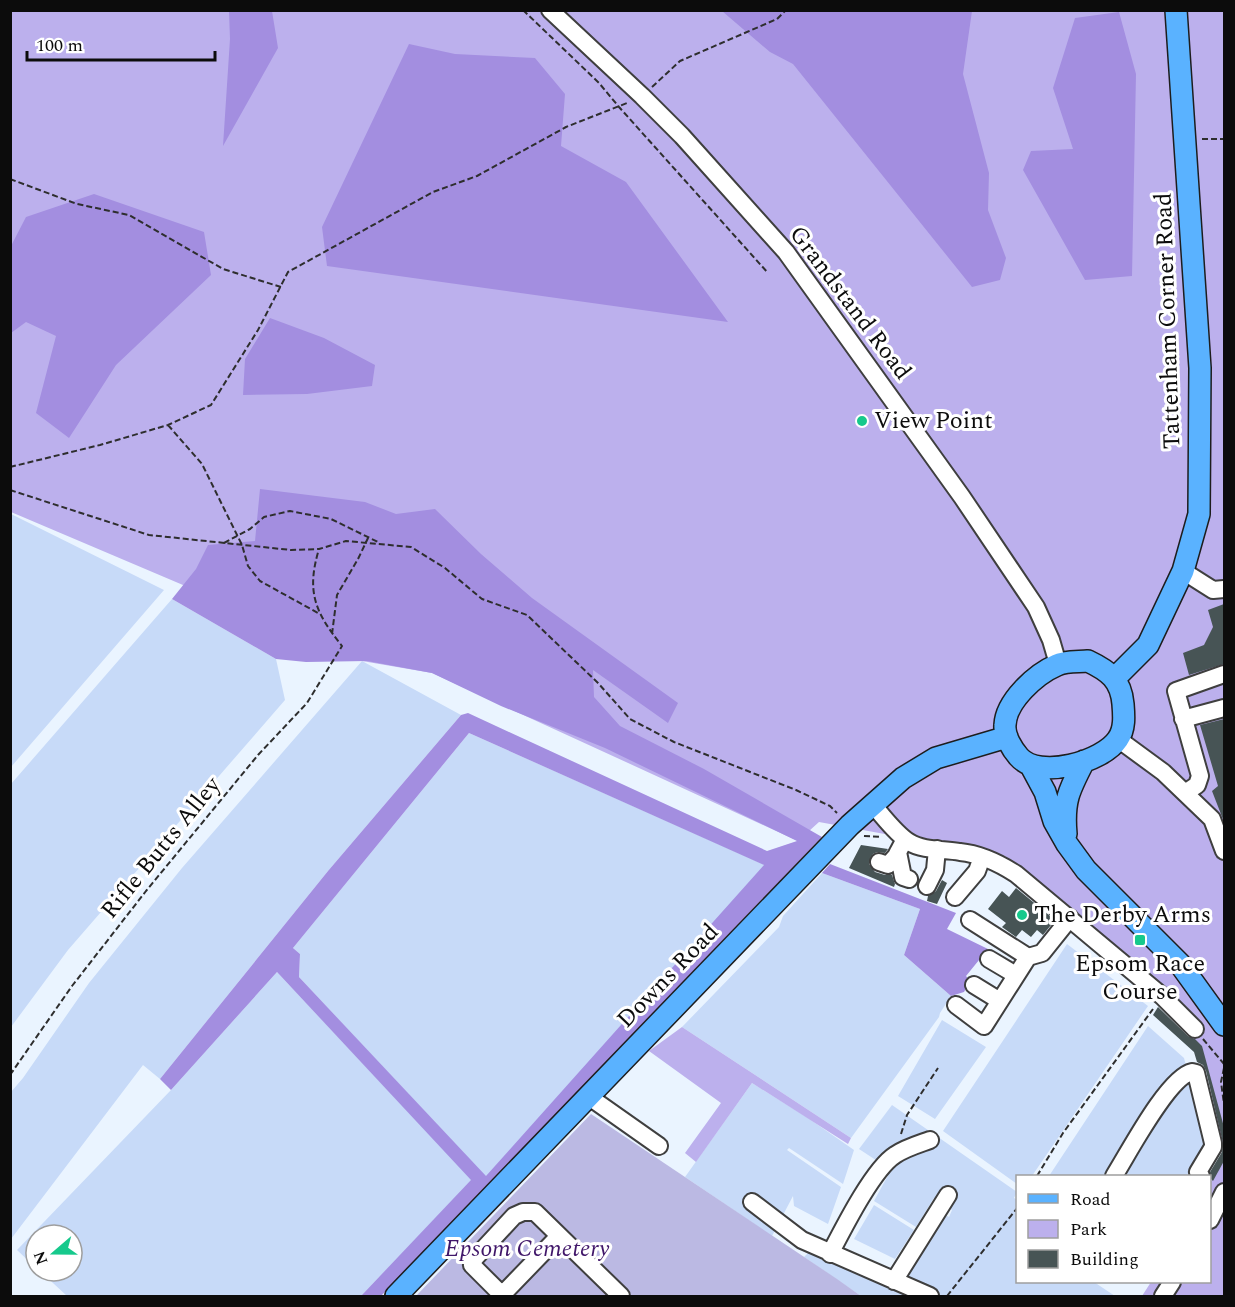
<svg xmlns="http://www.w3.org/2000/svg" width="1235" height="1307" viewBox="0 0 1235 1307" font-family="Spectral,serif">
<rect width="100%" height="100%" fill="#eaf4ff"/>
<path fill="#c7daf8" d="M 11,514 L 164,590 L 11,767 Z
M 172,599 L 276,659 L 285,700 L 68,950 L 11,1027 L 11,784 Z
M 362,661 L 461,715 L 328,871 L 160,1079 L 143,1065 L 11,1239 L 11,1092 L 23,1078 L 89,983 L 182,868 Z
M 469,733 L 765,865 L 486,1177 L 299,977 L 300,954 L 293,948 Z
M 822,873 L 920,909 L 904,955 L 951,996 L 940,1013 L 939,1017 L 851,1138 L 682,1027 L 779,927 L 783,916 Z
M 1067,944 L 1148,1006 L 1032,1176 L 1018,1176 L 1017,1184 L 943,1131 Z
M 277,972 L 472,1180 L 361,1296 L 67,1296 L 40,1271 L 72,1271 L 72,1235 L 36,1235 L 36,1268 L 17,1250 L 171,1090 Z
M 942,1020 L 986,1047 L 935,1119 L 898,1096 Z
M 1148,1026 L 1184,1058 L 1206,1143 L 1187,1176 L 1049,1176 Z
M 752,1083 L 808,1118 L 854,1150 L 843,1184 L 789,1148 L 787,1150 L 841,1187 L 828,1224 L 794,1206 L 793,1196 L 772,1236 L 685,1177 Z
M 892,1105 L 1017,1192 L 1014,1198 L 1018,1200 L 1018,1282 L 1094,1282 L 1115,1296 L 942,1296 L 906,1281 L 904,1275 L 942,1213 L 949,1217 L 952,1210 L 934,1198 L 916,1227 L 874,1201 L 891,1170 L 859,1149 Z
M 874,1205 L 914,1230 L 895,1259 L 854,1239 Z
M 808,1253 L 911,1296 L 861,1296 L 804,1257 Z"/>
<path fill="#bcb0ed" d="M 10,11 L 1224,11 L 1224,1153 L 1203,1052 L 1125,958 L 1005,856 L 819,822 L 798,841 L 432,673 L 362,661 L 11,512 Z
M 682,1027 L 851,1138 L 848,1144 L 752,1083 L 696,1162 L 685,1153 L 721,1103 L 649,1051 Z
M 1224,1158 L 1224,1296 L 1142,1296 L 1151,1282 L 1210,1282 L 1210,1183 Z"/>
<path fill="#a38ee0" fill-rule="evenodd" d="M 229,11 L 272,11 L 278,48 L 223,146 L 230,39 Z
M 722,11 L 972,11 L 963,74 L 989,173 L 988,210 L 1006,258 L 1000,280 L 972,287 L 793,64 L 770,52 Z
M 1119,12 L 1136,74 L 1132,276 L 1085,280 L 1023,170 L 1031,151 L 1073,149 L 1053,88 L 1075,18 Z
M 409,44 L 455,54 L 535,58 L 565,94 L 561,146 L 626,182 L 728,322 L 327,266 L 322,227 Z
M 94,194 L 204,232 L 211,275 L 116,365 L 69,438 L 36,413 L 56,336 L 26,322 L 11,333 L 11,246 L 26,217 Z
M 270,318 L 324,338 L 375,365 L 372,386 L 307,394 L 243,395 L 245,359 Z
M 260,489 L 365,502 L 396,514 L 435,509 L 481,554 L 532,598 L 678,703 L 668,723 L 593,670 L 594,697 L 620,726 L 704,769 L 822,837 L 381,1296 L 361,1296 L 471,1180 L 277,972 L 171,1090 L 160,1079 L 328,871 L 461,715 L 468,713 L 767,851 L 797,841 L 605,748 L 501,706 L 432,673 L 367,661 L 306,662 L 276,659 L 172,599 L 196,569 L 208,545 L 255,541 ZM 469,733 L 764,865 L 486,1176 L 299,977 L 300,954 L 293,948 Z
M 830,864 L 956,913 L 947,929 L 988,949 L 966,976 L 970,981 L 964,992 L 951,996 L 904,955 L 920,909 L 822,873 Z"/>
<path fill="#bbb9e3" d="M 591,1114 L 837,1279 L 861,1296 L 416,1296 Z"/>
<path fill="#475455" d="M 1224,604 L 1224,664 L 1189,675 L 1183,653 L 1204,645 L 1213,627 L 1208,610 Z
M 1224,719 L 1224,822 L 1212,791 L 1218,786 L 1200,725 Z
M 861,845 L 888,849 L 885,853 L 877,852 L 873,854 L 869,864 L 875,872 L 885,875 L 892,875 L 895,884 L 894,887 L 849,868 Z
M 942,880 L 947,883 L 937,904 L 927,901 L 928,896 L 936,891 Z
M 1016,888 L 1055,920 L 1043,935 L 1037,930 L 1031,937 L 1022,930 L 1016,937 L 1002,927 L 1006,923 L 988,909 L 1002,891 L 1009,897 Z
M 1158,1007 L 1188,1036 L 1195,1039 L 1202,1046 L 1224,1127 L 1224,1161 L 1213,1181 L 1211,1179 L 1210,1172 L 1222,1152 L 1223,1143 L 1206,1071 L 1203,1065 L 1197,1062 L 1194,1052 L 1153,1015 Z"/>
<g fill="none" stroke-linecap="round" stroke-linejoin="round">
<defs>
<path id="minor" d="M 550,10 L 642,96 L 682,136 L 786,252 L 962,497 L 1036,607 L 1051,640 L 1058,664
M 1183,571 L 1213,590 L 1224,589
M 1183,719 L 1224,708
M 1118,739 L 1163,772 L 1212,819 L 1224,851
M 1185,793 L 1197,785 L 1200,776 L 1176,691 L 1224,674
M 873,805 C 884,817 895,833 909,842 C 923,851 944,849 960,852 C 980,854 999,863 1016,874 L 1162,996 L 1195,1029
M 898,852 L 903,877 L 909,879
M 879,862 L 888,865 L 896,856 L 905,839
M 927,886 L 935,870 L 937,849
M 955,897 L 977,871 L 982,857
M 970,920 L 1028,957
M 989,959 L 1016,975
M 974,985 L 1000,1001
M 956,1005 L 984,1026 L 1028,957 L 1042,953 L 1070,918
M 588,1096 L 659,1146
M 1114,1176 C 1128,1154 1168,1077 1192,1072 L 1196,1073 L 1213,1143 L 1213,1147 L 1198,1172 L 1201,1176
M 752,1202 L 802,1240 L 930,1296
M 1210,1220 L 1224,1192
M 830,1254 C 843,1229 873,1169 895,1155 C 905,1148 919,1144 930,1140
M 894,1281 L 948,1195
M 501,1296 L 559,1236
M 503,1296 L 472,1265 L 475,1258 L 514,1216 L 523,1212 L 535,1212 L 621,1296
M 1163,1296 L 1172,1282"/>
<path id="major" d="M 1088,661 C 1109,671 1121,680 1123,704 C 1124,716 1125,729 1118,739 C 1103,762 1039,780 1019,757 C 1012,749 1004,736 1005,725 C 1006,701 1036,674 1057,665 C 1065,661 1079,662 1088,661 Z
M 1115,678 L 1148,645 L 1183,571 L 1199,514 L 1200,368 L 1176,10
M 1031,766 L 1045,792 L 1054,821 L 1067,844 L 1086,870 L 1180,964 L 1224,1025
M 1066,834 C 1063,801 1069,790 1084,761
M 396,1296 L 850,825 L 903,778 L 936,758 L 1007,737"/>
</defs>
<use href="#minor" stroke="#3f3f3f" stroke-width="20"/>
<use href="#major" stroke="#1d1d1d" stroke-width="24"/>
<path stroke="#2e2e2e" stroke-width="2" stroke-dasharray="6 3" stroke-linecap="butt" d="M 523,10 L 599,83 L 619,107 L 768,273
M 652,87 L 680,61 L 777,19 L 786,10
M 1202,139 L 1224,139
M 10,179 L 77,204 L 129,215 L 223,269 L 281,287
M 168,425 L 202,464 L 242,545 L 248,566 L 260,581 L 318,613
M 10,467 L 100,445 L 168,425 L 211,405 L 258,330 L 288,272 L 433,192 L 477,176 L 566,127 L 627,103
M 10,490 L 149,535 L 291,550 L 319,549 L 346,541 L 411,547 L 445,568 L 482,599 L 527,615 L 598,683 L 630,719 L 674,742 L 796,790 L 830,806 L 837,813
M 224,543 L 250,529 L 264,517 L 290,511 L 331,519 L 378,542
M 332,634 L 337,595 L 358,559 L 368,538
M 864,836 L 882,837
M 1203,1039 L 1224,1064
M 1224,1068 L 1221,1082 L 1224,1104
M 10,1075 L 72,986 L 146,891 L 258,755 L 307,703 L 342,646 C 315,612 306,592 319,549
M 901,1134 L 907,1115 L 938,1068
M 1037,1176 L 1063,1133 L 1153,1009
M 947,1296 L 1018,1207"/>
<use href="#minor" stroke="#fff" stroke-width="16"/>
<use href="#major" stroke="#5ab2ff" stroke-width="21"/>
</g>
<g fill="#16c98c" stroke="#fff" stroke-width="2">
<circle cx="862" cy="421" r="6"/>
<circle cx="1022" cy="915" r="6"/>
<rect x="1134" y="934" width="12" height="12" rx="3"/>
</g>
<g text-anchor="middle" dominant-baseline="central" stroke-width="6" stroke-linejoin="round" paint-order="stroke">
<g font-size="24" fill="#0c0c0c" stroke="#fff">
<text transform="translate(850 303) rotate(53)">Grandstand Road</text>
<text transform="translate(1168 321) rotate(-92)">Tattenham Corner Road</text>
<text transform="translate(161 848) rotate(-51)">Rifle Butts Alley</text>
<text transform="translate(668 976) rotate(-46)">Downs Road</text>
</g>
<g font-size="24" fill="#0c0c0c" stroke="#fff" text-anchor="start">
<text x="874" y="421">View Point</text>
<text x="1034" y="915">The Derby Arms</text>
<text x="1140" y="964" text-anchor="middle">Epsom Race<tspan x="1140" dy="28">Course</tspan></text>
</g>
<g font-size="24" font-style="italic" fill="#401669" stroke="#fff">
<text x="527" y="1249">Epsom Cemetery</text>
</g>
</g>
<rect width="1235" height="1307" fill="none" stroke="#0c0c0c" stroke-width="24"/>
<rect x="1016" y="1175" width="195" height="108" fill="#ffffff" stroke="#9e9e9e" stroke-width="1.5"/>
<rect x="1028" y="1194" width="30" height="9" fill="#5ab2ff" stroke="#9e9e9e" stroke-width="1.5"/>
<text x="1070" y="1205" font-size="18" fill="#0c0c0c">Road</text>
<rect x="1028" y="1220" width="30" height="18" fill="#bcb0ed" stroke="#9e9e9e" stroke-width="1.5"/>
<text x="1070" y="1235" font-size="18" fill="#0c0c0c">Park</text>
<rect x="1028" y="1250" width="30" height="18" fill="#475455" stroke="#9e9e9e" stroke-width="1.5"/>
<text x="1070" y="1265" font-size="18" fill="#0c0c0c">Building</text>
<g transform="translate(54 1253) rotate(250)"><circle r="28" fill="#ffffff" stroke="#9e9e9e" stroke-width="1.5"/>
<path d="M0-4.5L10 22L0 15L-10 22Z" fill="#16c98c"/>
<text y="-9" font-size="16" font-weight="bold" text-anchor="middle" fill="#0c0c0c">N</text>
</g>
<path d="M27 51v9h188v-9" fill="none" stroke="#0c0c0c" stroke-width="3"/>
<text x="36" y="51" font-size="18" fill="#0c0c0c" stroke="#ffffff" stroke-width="4.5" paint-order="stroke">100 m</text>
</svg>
